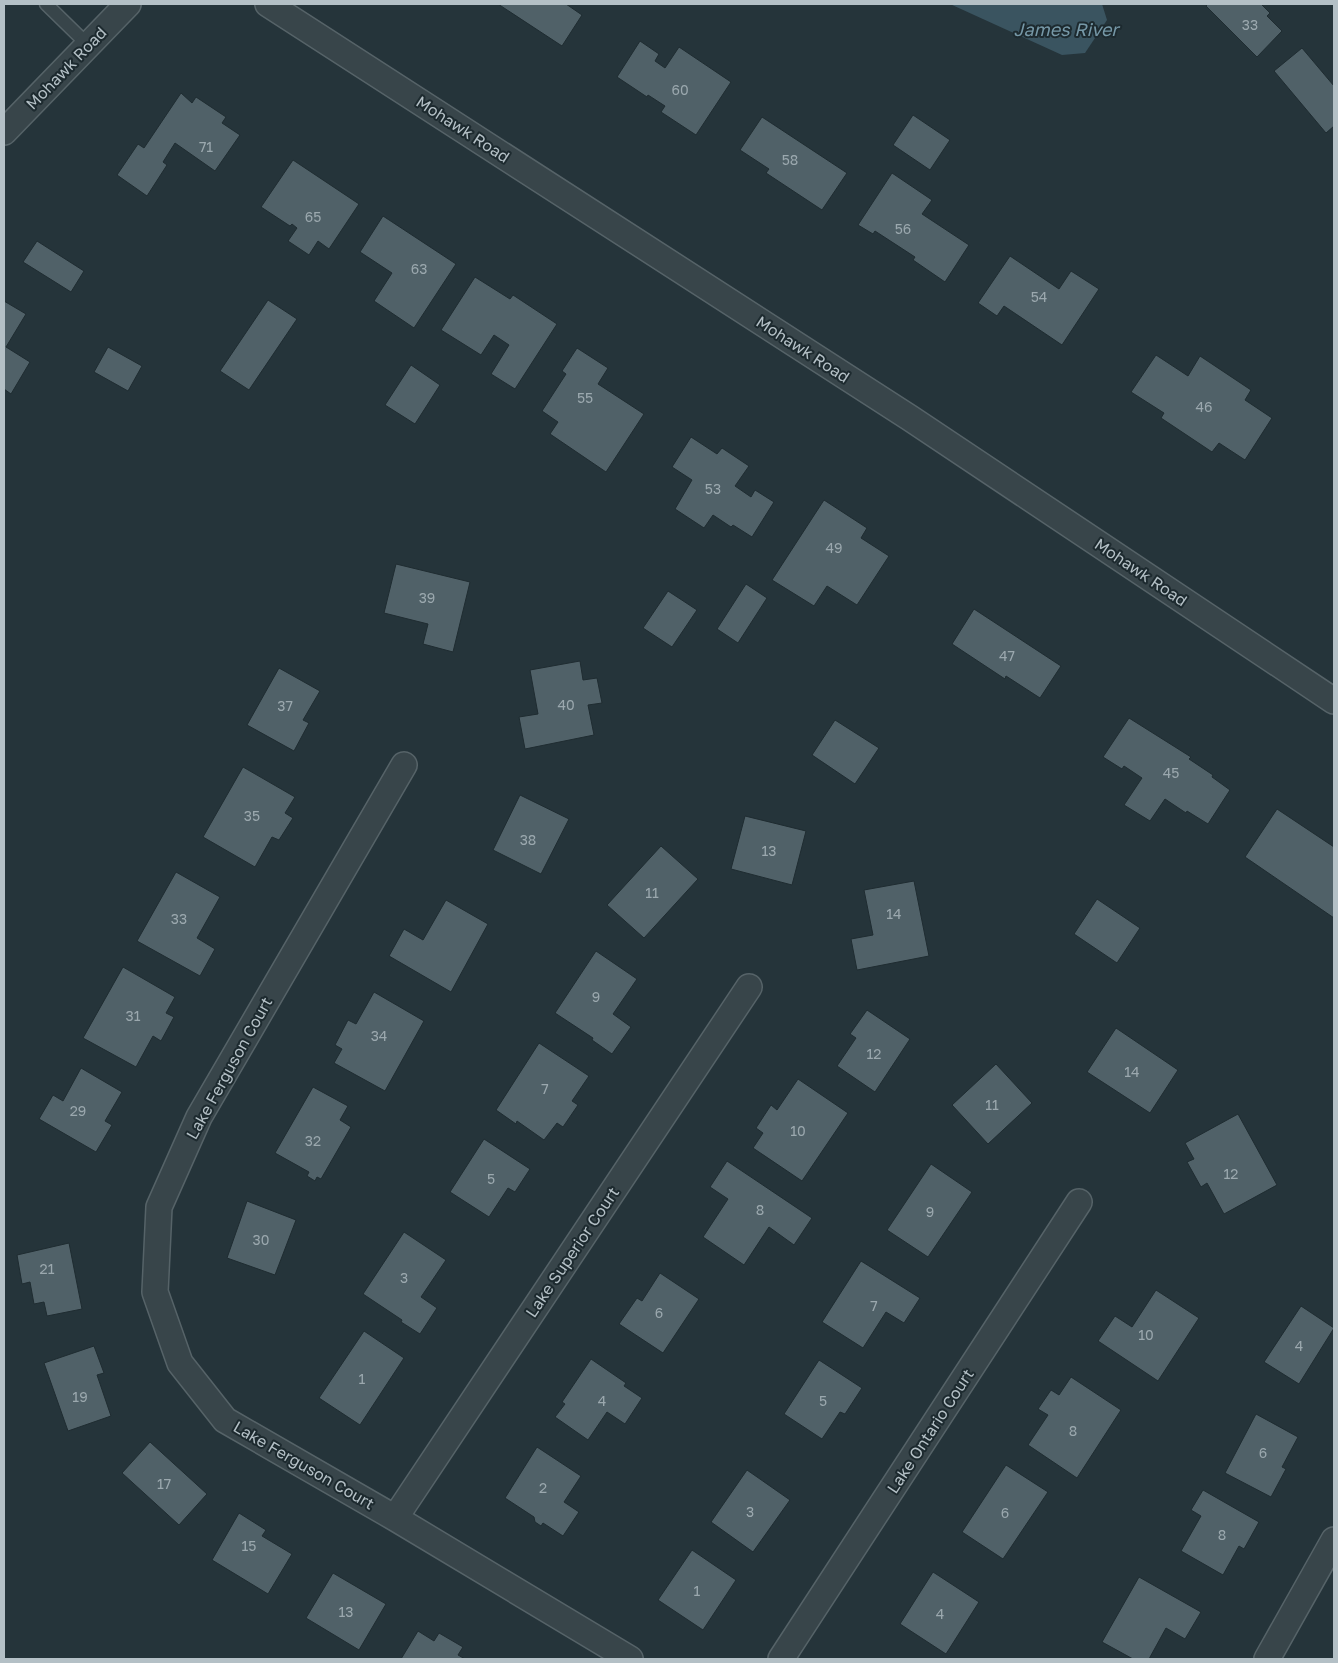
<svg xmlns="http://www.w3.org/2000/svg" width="1338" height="1663" viewBox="0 0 1338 1663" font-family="'Golos Text',sans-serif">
<rect width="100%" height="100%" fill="#25343a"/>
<path fill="#3a5460" d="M 950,4 L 1102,4 L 1107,20 L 1085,53 L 1062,55 Z"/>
<path fill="#506168" stroke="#1f2c31" d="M 498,4 L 566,4 L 582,15 L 562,46 Z
M 1208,4 L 1261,4 L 1270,13 L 1267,16 L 1282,31 L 1257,57 L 1206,6 Z
M 640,41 L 659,54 L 655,61 L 665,68 L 679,47 L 731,82 L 696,135 L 661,112 L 665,106 L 648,95 L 647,97 L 617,77 Z
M 1302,48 L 1334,86 L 1334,126 L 1326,133 L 1274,71 Z
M 181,93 L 192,103 L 196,97 L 226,117 L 222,123 L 240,135 L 215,171 L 175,143 L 163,162 L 167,165 L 147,196 L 117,175 L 138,144 L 144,148 Z
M 913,115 L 950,140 L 930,170 L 893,145 Z
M 762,117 L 847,173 L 822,210 L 766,173 L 769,169 L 740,150 Z
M 293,160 L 359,204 L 329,249 L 318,241 L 309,255 L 288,241 L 297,228 L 292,224 L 290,226 L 261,207 Z
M 892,173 L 932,200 L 922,214 L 969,245 L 945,282 L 913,260 L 915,257 L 875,231 L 873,234 L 858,225 Z
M 383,216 L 456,264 L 414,328 L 374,301 L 392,273 L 360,252 Z
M 37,241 L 84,271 L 71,292 L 23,262 Z
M 1010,256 L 1059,289 L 1071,271 L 1099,289 L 1062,345 L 1004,306 L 997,316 L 978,303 Z
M 475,277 L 510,299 L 513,295 L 557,324 L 515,389 L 491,374 L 509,345 L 494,335 L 481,355 L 441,330 Z
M 268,300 L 297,319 L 249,390 L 220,371 Z
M 4,301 L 26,314 L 6,347 L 30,362 L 11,394 L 4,389 Z
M 108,347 L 142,366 L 128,391 L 94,372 Z
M 577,348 L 608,368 L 598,384 L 644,414 L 606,472 L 550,434 L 558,422 L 542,411 L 566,374 L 562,371 Z
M 1156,355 L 1188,376 L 1200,356 L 1251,390 L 1245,400 L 1272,418 L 1245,460 L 1219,443 L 1212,452 L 1161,418 L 1164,413 L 1131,392 Z
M 411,365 L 440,385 L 415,424 L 385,405 Z
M 691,437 L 717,454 L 722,448 L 749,466 L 735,486 L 751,497 L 755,490 L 774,502 L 752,537 L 733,525 L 731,527 L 713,515 L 704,528 L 675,509 L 692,480 L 672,467 Z
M 824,500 L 867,528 L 861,538 L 889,556 L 857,605 L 827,586 L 814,606 L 772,580 Z
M 396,564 L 470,582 L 453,652 L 423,644 L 428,624 L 384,613 Z
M 746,584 L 767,598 L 738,643 L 717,629 Z
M 668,591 L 697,610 L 672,647 L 643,628 Z
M 974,609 L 1061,666 L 1040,698 L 1006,676 L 1005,679 L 952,644 Z
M 580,661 L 583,680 L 597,678 L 602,703 L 588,705 L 594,735 L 525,749 L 519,717 L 538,714 L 530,670 Z
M 279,668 L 320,691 L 303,720 L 309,723 L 294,751 L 247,725 Z
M 1129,718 L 1191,757 L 1189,759 L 1213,775 L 1212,777 L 1230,790 L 1208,824 L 1187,811 L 1186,813 L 1165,799 L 1150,821 L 1124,805 L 1142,778 L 1124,766 L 1122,769 L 1103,757 Z
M 835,720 L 879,748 L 855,784 L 812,755 Z
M 243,767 L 295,797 L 285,813 L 293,818 L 279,840 L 272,837 L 255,867 L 203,837 Z
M 520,795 L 569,819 L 541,874 L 493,850 Z
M 1277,809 L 1334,847 L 1334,918 L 1245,857 Z
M 745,816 L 806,831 L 792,885 L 731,869 Z
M 661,846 L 698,879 L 644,938 L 607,905 Z
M 176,872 L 220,897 L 197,938 L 215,949 L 200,976 L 137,941 Z
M 914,881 L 929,956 L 857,970 L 851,939 L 873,935 L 864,890 Z
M 1097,899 L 1140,928 L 1117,963 L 1074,934 Z
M 446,900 L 488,924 L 451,992 L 389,956 L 404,929 L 423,940 Z
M 596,951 L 637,979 L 613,1014 L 631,1027 L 612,1054 L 592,1040 L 593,1038 L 555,1013 Z
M 123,967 L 175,997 L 166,1013 L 174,1017 L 161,1041 L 153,1036 L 136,1067 L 83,1038 Z
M 374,992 L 424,1021 L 385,1091 L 334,1063 L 342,1049 L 335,1045 L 348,1020 L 356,1024 Z
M 867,1010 L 910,1039 L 875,1092 L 837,1066 L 856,1038 L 850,1034 Z
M 1116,1028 L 1178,1070 L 1150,1113 L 1087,1072 Z
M 539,1043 L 589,1076 L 572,1101 L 578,1105 L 563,1127 L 557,1123 L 544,1140 L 517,1121 L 516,1124 L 496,1110 Z
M 996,1064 L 1032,1103 L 988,1144 L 952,1105 Z
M 81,1068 L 122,1092 L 105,1121 L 112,1125 L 96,1152 L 39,1119 L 53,1095 L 63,1101 Z
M 798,1079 L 848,1113 L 802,1181 L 753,1148 L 763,1133 L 756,1128 L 771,1105 L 777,1110 Z
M 313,1087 L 348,1106 L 340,1120 L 351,1127 L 321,1179 L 317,1177 L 315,1181 L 307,1176 L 309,1172 L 275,1153 Z
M 1238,1114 L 1277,1185 L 1224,1214 L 1207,1183 L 1201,1187 L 1187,1162 L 1194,1159 L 1185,1143 Z
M 484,1139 L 530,1169 L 515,1192 L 508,1188 L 489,1217 L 450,1192 Z
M 727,1161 L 812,1218 L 794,1245 L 769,1227 L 744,1265 L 703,1237 L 728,1199 L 710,1187 Z
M 931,1164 L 972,1192 L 928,1257 L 887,1230 Z
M 247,1201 L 296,1220 L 275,1275 L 227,1258 Z
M 404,1232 L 446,1260 L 421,1297 L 437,1308 L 420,1334 L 401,1322 L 402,1320 L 363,1294 Z
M 69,1243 L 82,1309 L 47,1316 L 44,1302 L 34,1304 L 30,1282 L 22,1284 L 17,1255 Z
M 861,1261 L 920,1298 L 904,1323 L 886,1312 L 863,1348 L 822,1322 Z
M 660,1273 L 699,1299 L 663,1353 L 619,1324 L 637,1298 L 642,1301 Z
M 1156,1290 L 1199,1318 L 1158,1381 L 1098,1341 L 1115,1316 L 1132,1327 Z
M 1301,1306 L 1334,1328 L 1299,1384 L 1264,1362 Z
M 364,1331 L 404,1358 L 360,1425 L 319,1398 Z
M 94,1346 L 104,1373 L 97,1375 L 111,1416 L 68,1431 L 44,1363 Z
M 591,1359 L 626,1383 L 624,1386 L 642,1398 L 625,1424 L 607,1412 L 588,1440 L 555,1417 L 565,1404 L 562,1402 Z
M 819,1360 L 862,1388 L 845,1414 L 840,1412 L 822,1439 L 784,1414 Z
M 1071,1377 L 1121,1410 L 1077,1478 L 1028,1445 L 1048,1415 L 1038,1409 L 1051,1390 L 1059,1395 Z
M 1256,1414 L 1298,1437 L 1282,1467 L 1286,1469 L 1271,1497 L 1225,1473 Z
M 150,1442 L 207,1494 L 179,1525 L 122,1473 Z
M 537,1447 L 581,1476 L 564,1502 L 579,1512 L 563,1536 L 543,1523 L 541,1526 L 535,1522 L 534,1517 L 505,1498 Z
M 1006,1465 L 1048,1492 L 1003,1559 L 962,1532 Z
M 747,1470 L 790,1500 L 753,1552 L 711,1522 Z
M 1203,1490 L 1259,1522 L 1244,1549 L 1239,1546 L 1223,1575 L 1181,1551 L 1201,1516 L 1191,1510 Z
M 239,1513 L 266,1530 L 262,1536 L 292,1554 L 268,1594 L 212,1560 Z
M 692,1550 L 736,1580 L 703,1630 L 658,1600 Z
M 933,1572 L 979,1602 L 946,1654 L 900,1624 Z
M 333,1573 L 386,1604 L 359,1650 L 306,1618 Z
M 1139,1577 L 1201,1612 L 1185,1639 L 1166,1628 L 1149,1659 L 1133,1659 L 1102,1642 Z
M 418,1631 L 434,1641 L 439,1633 L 463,1647 L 458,1655 L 465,1659 L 401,1659 Z"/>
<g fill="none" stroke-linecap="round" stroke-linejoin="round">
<defs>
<path id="lane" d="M 46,4 L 88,45"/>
<path id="street" d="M 268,4 L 910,418 L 1334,701
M 4,132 L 128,4
M 404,765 L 199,1117 L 159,1207 L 155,1292 L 180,1363 L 225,1420 L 395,1518 L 630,1659
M 395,1518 L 749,987
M 781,1659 L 1079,1202
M 1267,1659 L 1334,1540"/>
</defs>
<use href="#lane" stroke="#566368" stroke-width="15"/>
<use href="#street" stroke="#566368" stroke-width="28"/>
<use href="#lane" stroke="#38454a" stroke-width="12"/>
<use href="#street" stroke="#38454a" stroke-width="25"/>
</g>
<g text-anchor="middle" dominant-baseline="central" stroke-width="4" stroke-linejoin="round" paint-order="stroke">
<g font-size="14" fill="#9ba8ae">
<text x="1250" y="24">33</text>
<text x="680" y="89">60</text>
<text x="206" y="146">71</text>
<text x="790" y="159">58</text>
<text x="313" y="216">65</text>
<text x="903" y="228">56</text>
<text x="419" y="268">63</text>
<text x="1039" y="296">54</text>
<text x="585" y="397">55</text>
<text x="1204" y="406">46</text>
<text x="713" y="488">53</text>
<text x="834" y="547">49</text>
<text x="427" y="597">39</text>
<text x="1007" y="655">47</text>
<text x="566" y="704">40</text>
<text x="285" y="705">37</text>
<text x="1171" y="772">45</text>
<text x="252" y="815">35</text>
<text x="528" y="839">38</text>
<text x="769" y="850">13</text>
<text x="652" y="892">11</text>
<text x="894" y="913">14</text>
<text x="179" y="918">33</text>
<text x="596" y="996">9</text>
<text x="133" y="1015">31</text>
<text x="379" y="1035">34</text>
<text x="874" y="1053">12</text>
<text x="1132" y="1071">14</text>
<text x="545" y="1088">7</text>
<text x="992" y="1104">11</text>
<text x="78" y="1110">29</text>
<text x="798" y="1130">10</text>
<text x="313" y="1140">32</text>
<text x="1231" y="1173">12</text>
<text x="491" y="1178">5</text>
<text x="760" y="1209">8</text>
<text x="930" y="1211">9</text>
<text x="261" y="1239">30</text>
<text x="47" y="1268">21</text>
<text x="404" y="1277">3</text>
<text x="874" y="1305">7</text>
<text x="659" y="1312">6</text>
<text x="1146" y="1334">10</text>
<text x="1299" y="1345">4</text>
<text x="362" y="1378">1</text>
<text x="80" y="1396">19</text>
<text x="602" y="1400">4</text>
<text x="823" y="1400">5</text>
<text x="1073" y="1430">8</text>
<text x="1263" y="1452">6</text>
<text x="164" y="1483">17</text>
<text x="543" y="1487">2</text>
<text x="750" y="1511">3</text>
<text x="1005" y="1512">6</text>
<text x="1222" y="1534">8</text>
<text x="249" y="1545">15</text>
<text x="697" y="1590">1</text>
<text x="346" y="1611">13</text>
<text x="940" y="1613">4</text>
</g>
<g font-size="16" fill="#b4c0c6" stroke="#1d2a2f">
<text transform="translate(66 68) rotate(-46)">Mohawk Road</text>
<text transform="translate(463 129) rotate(33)">Mohawk Road</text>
<text transform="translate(803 349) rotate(33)">Mohawk Road</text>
<text transform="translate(1141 572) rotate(34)">Mohawk Road</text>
<text transform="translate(229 1068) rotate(-61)">Lake Ferguson Court</text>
<text transform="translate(572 1252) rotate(-56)">Lake Superior Court</text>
<text transform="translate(930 1431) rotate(-57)">Lake Ontario Court</text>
<text transform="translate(304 1465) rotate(30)">Lake Ferguson Court</text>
</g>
<g font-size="18" font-style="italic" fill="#7698a7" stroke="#1d2a2f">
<text x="1066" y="29">James River</text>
</g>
</g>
<rect width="1338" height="1663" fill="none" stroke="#b4c0c6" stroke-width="10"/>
</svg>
